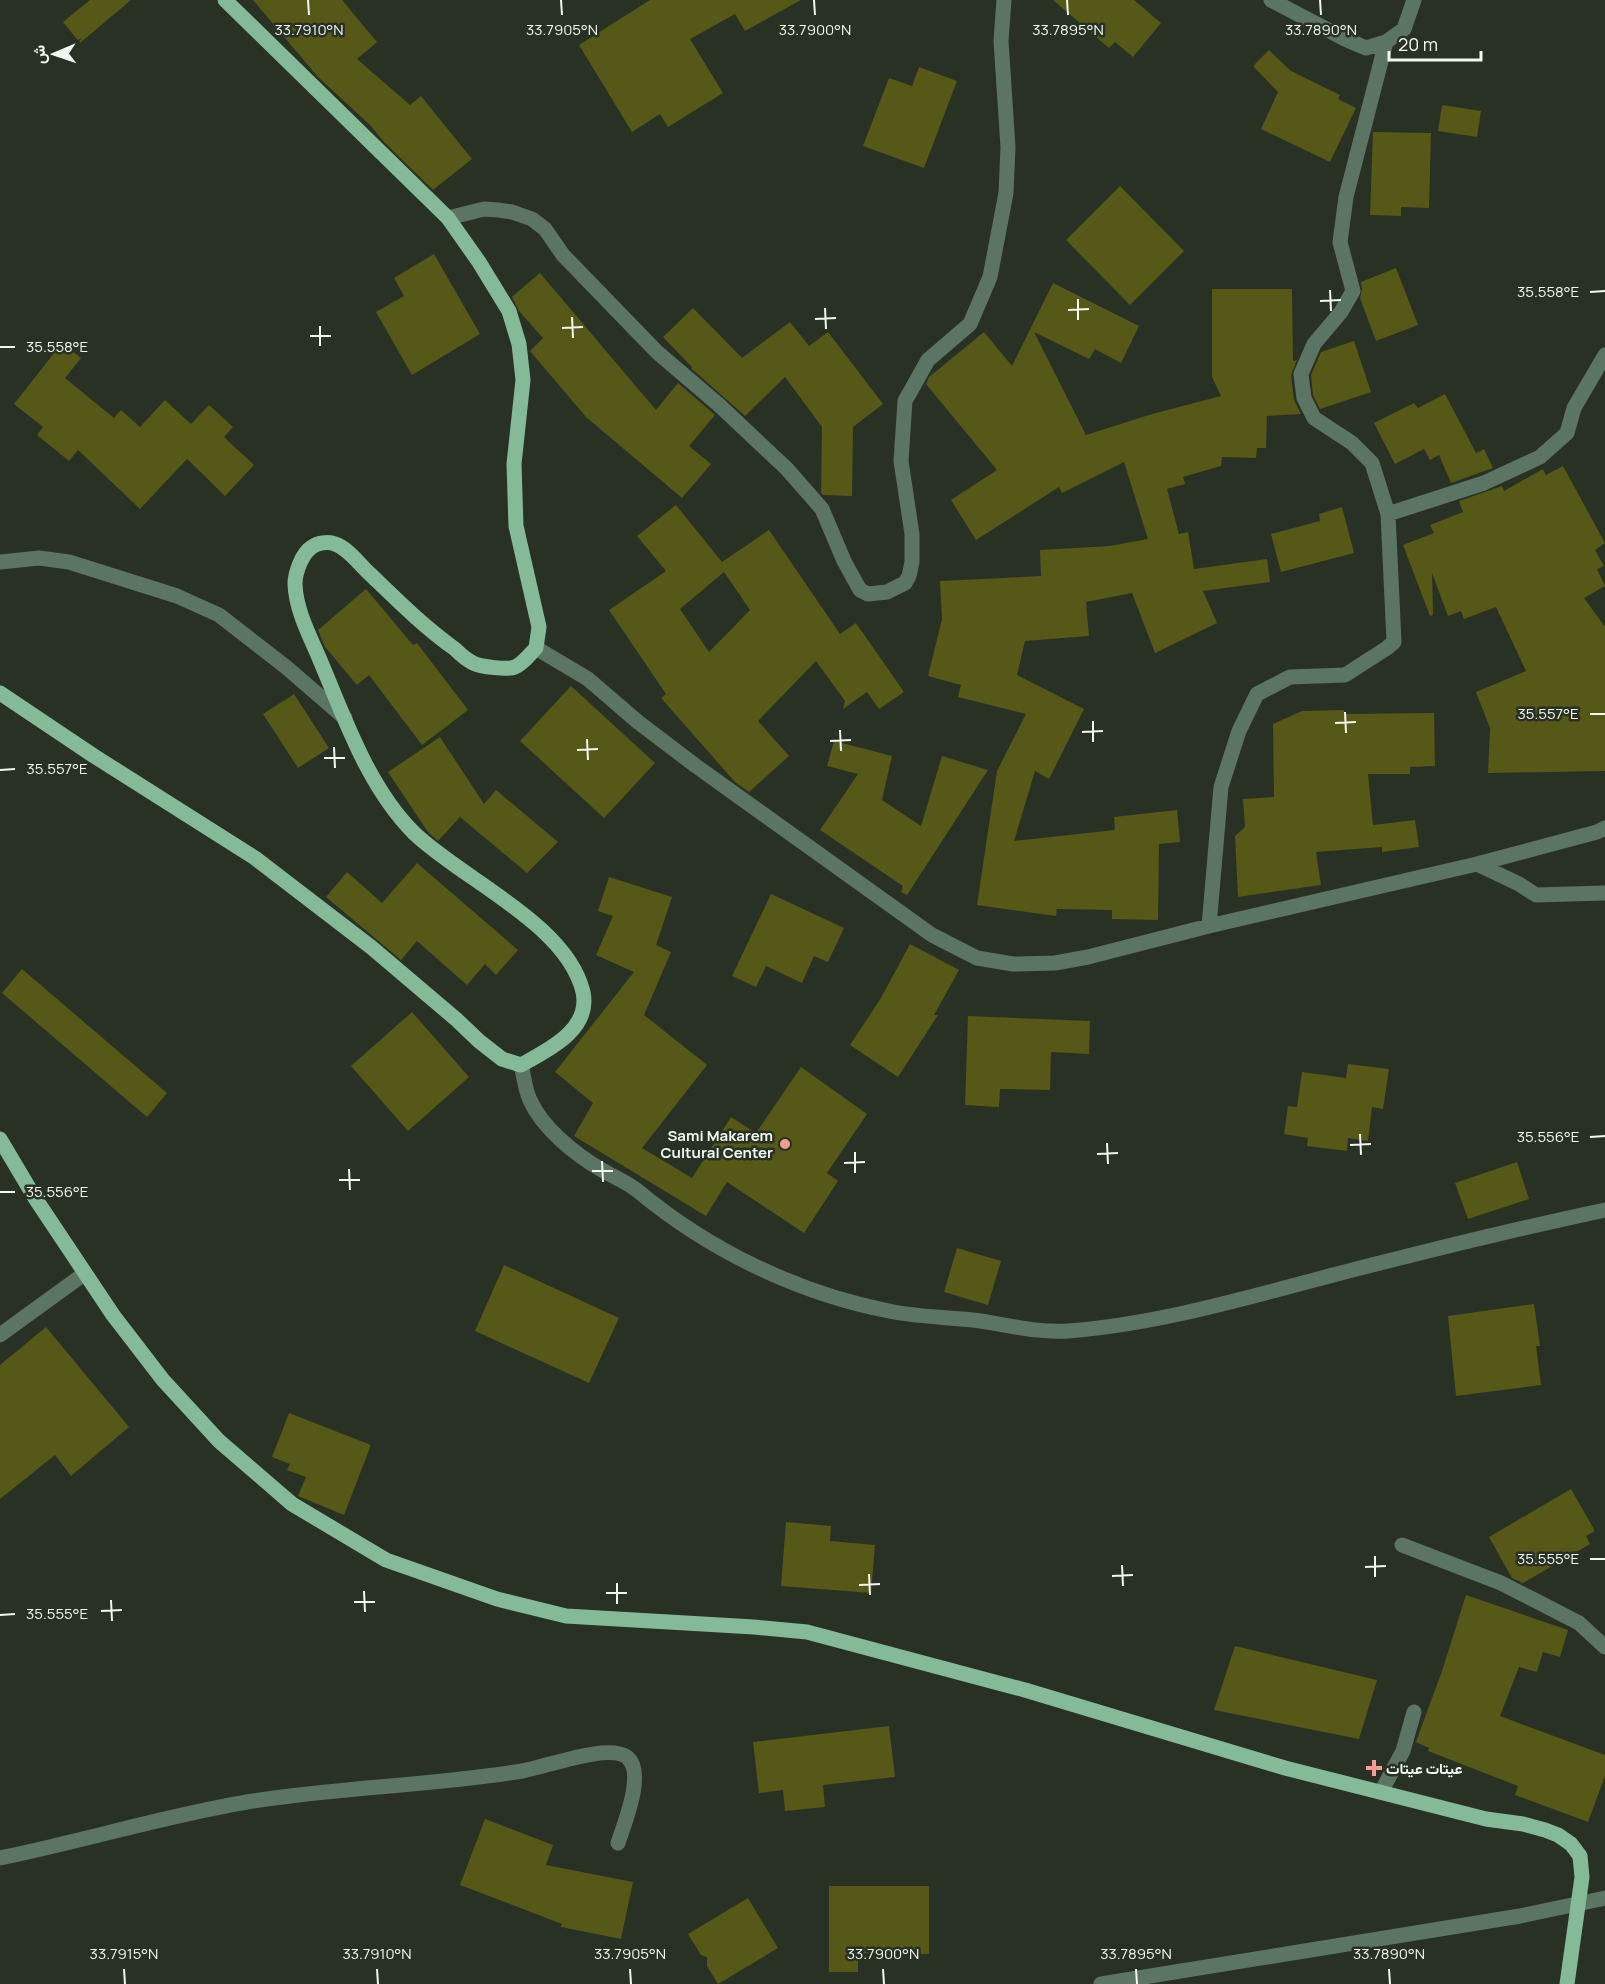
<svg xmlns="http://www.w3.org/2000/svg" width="1605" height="1984" viewBox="0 0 1605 1984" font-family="Manrope,Vazirmatn,sans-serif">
<rect width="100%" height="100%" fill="#293125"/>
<path fill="#555816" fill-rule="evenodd" d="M 90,0 L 131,0 L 80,43 L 63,22 Z
M 253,0 L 342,0 L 377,42 L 357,59 L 410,105 L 421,96 L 472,159 L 433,190 L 384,142 L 370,125 L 318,77 Z
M 650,0 L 801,0 L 745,31 L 735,14 L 690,39 L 723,93 L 668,127 L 660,114 L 632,132 L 579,45 Z
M 1053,0 L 1134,0 L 1161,23 L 1133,57 L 1115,42 L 1109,48 Z
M 1269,50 L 1291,71 L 1340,95 L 1338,99 L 1356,108 L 1330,162 L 1261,129 L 1278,92 L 1253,66 Z
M 919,67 L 957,81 L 924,168 L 863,146 L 889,78 L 912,86 Z
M 1442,105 L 1481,111 L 1477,137 L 1438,131 Z
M 1373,132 L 1431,133 L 1429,208 L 1401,207 L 1401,216 L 1370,215 Z
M 1120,186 L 1184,251 L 1130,305 L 1066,240 Z
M 434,254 L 480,334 L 412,375 L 376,312 L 404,296 L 394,278 Z
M 1396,268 L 1418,325 L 1376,341 L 1360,298 L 1362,289 L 1361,282 Z
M 540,273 L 656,410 L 678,383 L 715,415 L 689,446 L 711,464 L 682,498 L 586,417 L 530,351 L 543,338 L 519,311 L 512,297 Z
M 1053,283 L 1139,326 L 1121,363 L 1095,349 L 1089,359 L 1034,332 L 1086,435 L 1152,414 L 1221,396 L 1212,377 L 1212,289 L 1292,289 L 1293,361 L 1297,360 L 1291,375 L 1294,400 L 1301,414 L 1267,416 L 1266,448 L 1257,448 L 1256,458 L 1222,457 L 1221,466 L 1183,477 L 1185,484 L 1167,489 L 1179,534 L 1188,532 L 1194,569 L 1267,559 L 1270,582 L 1203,591 L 1217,623 L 1155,653 L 1132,593 L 1086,602 L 1089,636 L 1025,641 L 1017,675 L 1084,709 L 1049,779 L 1035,771 L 1014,841 L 1115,830 L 1114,817 L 1177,810 L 1180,842 L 1159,844 L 1158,920 L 1112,919 L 1112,910 L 1057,909 L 1056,916 L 977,905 L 997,771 L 1026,714 L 958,697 L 961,685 L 928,676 L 942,619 L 940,581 L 1041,576 L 1040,550 L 1110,546 L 1148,539 L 1124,462 L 1062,493 L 1059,487 L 976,540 L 951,500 L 997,470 L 926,384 L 929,377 L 984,332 L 1012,366 Z
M 693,308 L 742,358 L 790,322 L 809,346 L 828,332 L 883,404 L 853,427 L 852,496 L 823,495 L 821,493 L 822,427 L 785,377 L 745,416 L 691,368 L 692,367 L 663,337 Z
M 1354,341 L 1371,392 L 1320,409 L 1313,395 L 1311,375 L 1321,352 Z
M 62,343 L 81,358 L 65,378 L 114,418 L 121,410 L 140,427 L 165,400 L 191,424 L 209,405 L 233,427 L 224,437 L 254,465 L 225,496 L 187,459 L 140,509 L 78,450 L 69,461 L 37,435 L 43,427 L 14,404 Z
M 1445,394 L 1476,453 L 1484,449 L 1493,468 L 1451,483 L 1439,455 L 1430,460 L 1424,449 L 1395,464 L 1374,423 L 1414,403 L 1418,408 Z
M 1563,466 L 1605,543 L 1595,550 L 1604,566 L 1597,569 L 1605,586 L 1584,598 L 1605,627 L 1605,771 L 1488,773 L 1490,728 L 1476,692 L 1526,671 L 1496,607 L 1464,619 L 1461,611 L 1448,616 L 1432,573 L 1433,615 L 1430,616 L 1403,545 L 1434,533 L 1430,525 L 1463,512 L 1459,501 L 1502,486 L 1504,491 L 1543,469 L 1546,475 Z
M 676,505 L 722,562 L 769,530 L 840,634 L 856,623 L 904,692 L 879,709 L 867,692 L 843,709 L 845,701 L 816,661 L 758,721 L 789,756 L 749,792 L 735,782 L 661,698 L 666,694 L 609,610 L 666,571 L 637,536 ZM 724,572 L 750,610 L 709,652 L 680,609 Z
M 1342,507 L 1354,553 L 1281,572 L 1271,534 L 1320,521 L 1319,514 Z
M 366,589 L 413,645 L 417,643 L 468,710 L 422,745 L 369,675 L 357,685 L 325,647 L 318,630 Z
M 571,686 L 655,763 L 604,818 L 520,741 Z
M 294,694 L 329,748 L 298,768 L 263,714 Z
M 1344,710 L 1344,714 L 1434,713 L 1435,766 L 1410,767 L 1410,774 L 1368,774 L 1373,825 L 1415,820 L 1419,847 L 1382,852 L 1382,847 L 1316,852 L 1321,885 L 1238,897 L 1235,836 L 1245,827 L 1243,799 L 1274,797 L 1273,724 L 1302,711 Z
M 440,737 L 484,804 L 496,790 L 558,842 L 527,873 L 460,817 L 438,841 L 428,832 L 388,772 Z
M 834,741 L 892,756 L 882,800 L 921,826 L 942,756 L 988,770 L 907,895 L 901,892 L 903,886 L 820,830 L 858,774 L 827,766 Z
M 417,863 L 518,950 L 496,975 L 485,964 L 467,985 L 417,941 L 401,960 L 326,897 L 347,872 L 382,903 Z
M 609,877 L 672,897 L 656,945 L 671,952 L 644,1015 L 707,1065 L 642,1148 L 692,1178 L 731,1117 L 756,1133 L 801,1067 L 867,1114 L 827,1173 L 838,1181 L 804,1233 L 727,1182 L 706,1216 L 574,1136 L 593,1103 L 555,1072 L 634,972 L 596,955 L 613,916 L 598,911 Z
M 771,894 L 844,928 L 828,962 L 814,956 L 802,983 L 766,966 L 756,987 L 732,976 Z
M 910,944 L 959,970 L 934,1015 L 938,1015 L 898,1077 L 850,1045 L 881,998 Z
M 22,969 L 167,1093 L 147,1117 L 2,993 Z
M 412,1012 L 469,1077 L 408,1131 L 351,1066 Z
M 968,1016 L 1090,1021 L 1089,1054 L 1051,1052 L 1050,1090 L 1000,1089 L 999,1107 L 965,1105 Z
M 1348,1064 L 1389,1069 L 1383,1109 L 1372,1107 L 1368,1141 L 1348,1138 L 1347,1151 L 1307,1146 L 1308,1138 L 1284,1134 L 1288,1106 L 1297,1107 L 1302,1072 L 1346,1078 Z
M 1517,1162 L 1529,1199 L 1468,1219 L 1455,1183 Z
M 957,1248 L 1001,1261 L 988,1305 L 944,1292 Z
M 504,1265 L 619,1318 L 589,1383 L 475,1331 Z
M 1534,1304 L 1540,1346 L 1536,1346 L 1541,1385 L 1456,1396 L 1448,1316 Z
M 46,1327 L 129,1427 L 71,1476 L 55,1455 L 0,1499 L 0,1365 Z
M 289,1413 L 371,1445 L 344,1515 L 298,1496 L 306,1477 L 287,1470 L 290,1464 L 272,1457 Z
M 1571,1489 L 1595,1531 L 1586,1536 L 1590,1544 L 1523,1583 L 1512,1578 L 1489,1537 Z
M 786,1522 L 831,1526 L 830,1541 L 875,1545 L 871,1593 L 781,1586 Z
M 1466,1595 L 1568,1630 L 1560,1657 L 1543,1652 L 1537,1672 L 1519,1667 L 1500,1716 L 1605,1755 L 1605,1776 L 1588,1822 L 1515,1795 L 1518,1786 L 1428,1751 L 1429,1748 L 1416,1742 L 1443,1668 Z
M 1235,1646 L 1377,1680 L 1359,1739 L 1214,1710 Z
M 889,1726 L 895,1777 L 823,1785 L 825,1807 L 785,1811 L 783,1790 L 759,1793 L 753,1742 Z
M 485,1819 L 553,1845 L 546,1865 L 633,1882 L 621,1939 L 561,1927 L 562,1924 L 460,1885 Z
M 829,1886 L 929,1886 L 929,1954 L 858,1953 L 858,1972 L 829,1972 Z
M 748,1898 L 778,1948 L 718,1984 L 707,1966 L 707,1957 L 701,1955 L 688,1934 Z"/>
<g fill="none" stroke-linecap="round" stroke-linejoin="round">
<path stroke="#5b7464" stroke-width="15" d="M 1271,0 L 1345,39 L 1366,48 L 1386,42 L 1404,29 L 1414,0
M 448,218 L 484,209 L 498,210 L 512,212 L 532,219 L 545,229 L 563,255 L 657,352 L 719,405 L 787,469 L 822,509 L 844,561 L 860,590 L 868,594 L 887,592 L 905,583 L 909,576 L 912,562 L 912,534 L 901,461 L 905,401 L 928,360 L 970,324 L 990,277 L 1006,193 L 1008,147 L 1001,41 L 1004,0
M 1388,514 L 1484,483 L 1540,457 L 1567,433 L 1574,408 L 1605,355
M 0,562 L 39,558 L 69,562 L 177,596 L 219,615 L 286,667 L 345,718
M 536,648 L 588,679 L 638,722 L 696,766 L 932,935 L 977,958 L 1013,964 L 1055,963 L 1088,957 L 1209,926 L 1477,864 L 1597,832 L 1605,828
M 1477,864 L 1519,884 L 1536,895 L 1605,893
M 1209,926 L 1221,787 L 1239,731 L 1257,694 L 1290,677 L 1345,675 L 1387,648 L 1394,642 L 1388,514 L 1372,463 L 1352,443 L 1314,418 L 1304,398 L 1301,374 L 1314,344 L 1341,312 L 1353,291 L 1340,242 L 1346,197 L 1386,42
M 521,1065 C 524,1076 525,1090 530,1100 C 542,1128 576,1155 602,1170 C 614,1177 627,1182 638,1191 C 710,1251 798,1293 889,1311 C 917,1317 945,1317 973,1320 C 1005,1324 1035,1333 1068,1331 C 1159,1324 1249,1297 1337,1274 C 1426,1251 1515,1229 1605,1210
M 0,1335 L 84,1274
M 1402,1545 L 1501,1583 L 1579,1623 L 1605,1647
M 1381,1792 L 1403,1751 L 1414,1712
M 0,1858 C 83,1841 164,1816 247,1802 C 338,1787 431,1786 522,1771 C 546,1767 608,1743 627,1757 C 646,1772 624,1824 618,1843
M 1101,1984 L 1520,1916 L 1605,1898"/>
<path stroke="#85ba98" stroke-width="15" d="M 0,693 L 94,756 L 255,858 L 371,947 L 457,1020 L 479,1041 L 502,1059 L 521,1065 C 548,1050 591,1030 583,992 C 567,924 463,880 414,833 C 368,787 345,719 320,660 C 310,636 296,611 295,584 C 295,573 302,553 312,547 C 317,543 328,541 335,544 C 348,548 360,565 370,574 C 397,600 424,627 455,649 C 460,654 467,660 473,663 C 481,667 508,670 515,667 C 523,664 531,653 536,648 L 539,627 L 516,526 L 514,464 L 523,380 L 519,344 L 509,311 L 479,262 L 448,218 L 225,0
M 0,1139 L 35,1198 L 113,1315 L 163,1380 L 219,1441 L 292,1504 L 386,1560 L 497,1599 L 566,1616 L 754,1627 L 807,1632 L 1025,1690 L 1285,1768 L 1486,1819 L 1523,1824 L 1545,1830 L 1558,1835 L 1571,1844 L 1580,1856 L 1582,1877 L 1567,1984"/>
</g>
<path fill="none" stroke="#f2f7ef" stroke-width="2" d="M 308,0 L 309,15M 561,0 L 562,15M 814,0 L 815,15M 1067,0 L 1068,15M 1320,0 L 1321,15M 1330,290 L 1331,311M 1590,292 L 1605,291M 1078,299 L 1078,320M 1320,301 L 1341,300M 825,308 L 826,329M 1068,310 L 1089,309M 572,317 L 573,338M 815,319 L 836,318M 320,326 L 320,346M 562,328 L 583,327M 310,336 L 331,336M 0,347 L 15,347M 1345,712 L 1346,733M 1590,714 L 1605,714M 1093,721 L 1093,742M 1335,723 L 1356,722M 840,730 L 841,751M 1082,732 L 1103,731M 587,739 L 588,760M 830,741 L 851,740M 334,747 L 335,768M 577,750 L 598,749M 324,758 L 345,758M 0,770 L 15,769M 1360,1134 L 1361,1155M 1590,1137 L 1605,1136M 1107,1143 L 1108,1164M 1350,1145 L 1371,1144M 855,1152 L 855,1173M 1097,1154 L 1118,1153M 602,1161 L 603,1182M 844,1163 L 865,1162M 349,1169 L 350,1190M 592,1171 L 613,1171M 339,1180 L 360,1180M 0,1192 L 15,1192M 1375,1556 L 1375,1577M 1590,1559 L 1605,1559M 1122,1565 L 1123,1586M 1365,1567 L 1386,1566M 869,1574 L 870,1595M 1112,1576 L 1133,1575M 617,1583 L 617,1604M 859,1585 L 880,1584M 364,1591 L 365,1612M 606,1593 L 627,1593M 111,1600 L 112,1621M 354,1602 L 375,1602M 101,1611 L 122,1610M 0,1615 L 15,1614M 124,1969 L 125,1984M 377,1969 L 378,1984M 630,1969 L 631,1984M 883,1969 L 884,1984M 1136,1969 L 1137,1984M 1389,1969 L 1390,1984"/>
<g fill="#f59c93" stroke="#293125" stroke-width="2">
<circle cx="785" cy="1144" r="6"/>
<path d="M1371 1759h6v6h6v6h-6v6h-6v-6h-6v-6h6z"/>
</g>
<g text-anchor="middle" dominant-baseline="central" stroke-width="5" stroke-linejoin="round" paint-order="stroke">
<g font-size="15" font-weight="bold" fill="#f2f7ef" stroke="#293125" text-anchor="end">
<text x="773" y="1135">Sami Makarem<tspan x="773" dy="17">Cultural Center</tspan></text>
<text x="1386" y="1768" text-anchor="start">عيتات عيتات</text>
</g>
</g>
<g font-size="15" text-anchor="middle" fill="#f2f7ef" stroke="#293125" stroke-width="5" stroke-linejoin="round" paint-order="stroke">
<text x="309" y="35">33.7910°N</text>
<text x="562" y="35">33.7905°N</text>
<text x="815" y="35">33.7900°N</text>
<text x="1068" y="35">33.7895°N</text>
<text x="1321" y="35">33.7890°N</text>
<text x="1548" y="297">35.558°E</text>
<text x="57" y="352">35.558°E</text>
<text x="1548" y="719">35.557°E</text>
<text x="57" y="774">35.557°E</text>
<text x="1548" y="1142">35.556°E</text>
<text x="57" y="1197">35.556°E</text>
<text x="1548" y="1564">35.555°E</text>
<text x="57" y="1619">35.555°E</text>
<text x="124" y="1959">33.7915°N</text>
<text x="377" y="1959">33.7910°N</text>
<text x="630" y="1959">33.7905°N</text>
<text x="883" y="1959">33.7900°N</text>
<text x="1136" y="1959">33.7895°N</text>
<text x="1389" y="1959">33.7890°N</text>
</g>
<g transform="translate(54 54) rotate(268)" stroke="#293125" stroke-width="4.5" paint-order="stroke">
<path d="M0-4.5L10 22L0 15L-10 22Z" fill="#f2f7ef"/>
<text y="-9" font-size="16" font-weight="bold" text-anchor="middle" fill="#f2f7ef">ش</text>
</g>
<path d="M1389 51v9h92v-9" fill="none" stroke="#f2f7ef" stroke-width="3"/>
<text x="1398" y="51" font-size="18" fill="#f2f7ef" stroke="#293125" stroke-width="4.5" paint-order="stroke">20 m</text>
</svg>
